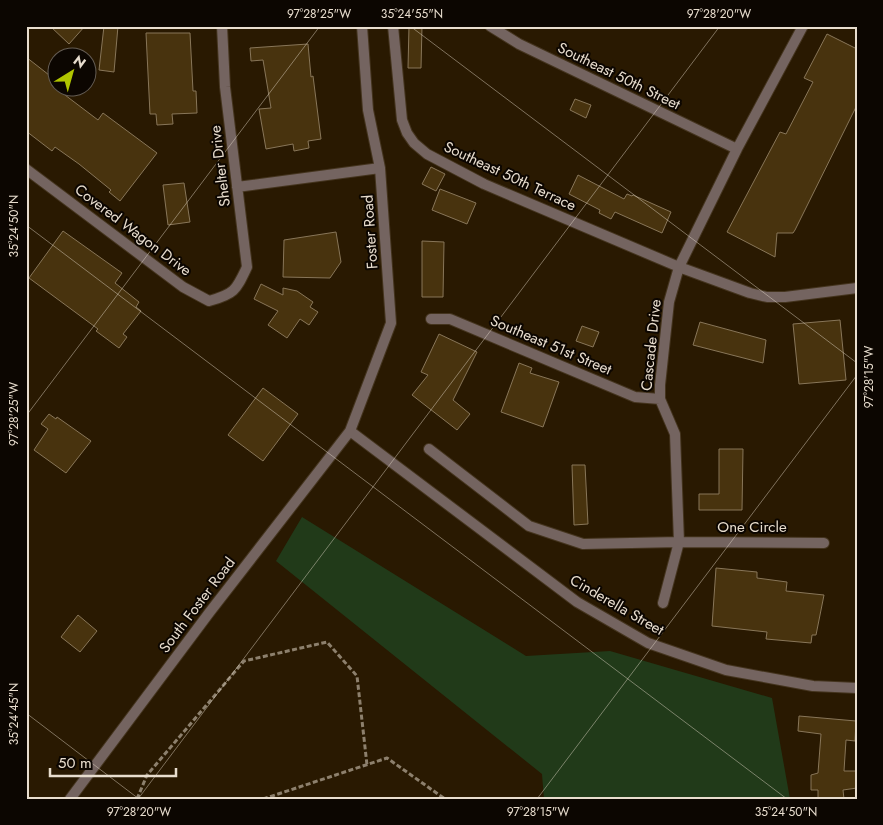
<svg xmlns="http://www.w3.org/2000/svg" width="883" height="825" viewBox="0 0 883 825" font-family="Jost,sans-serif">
<rect width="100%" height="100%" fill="#291901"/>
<path fill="#213a19" d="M 302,517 L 526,656 L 610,651 L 772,698 L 790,799 L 544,799 L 542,774 L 276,561 Z"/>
<path fill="#48330e" stroke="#887659" d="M 50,26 L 85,26 L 69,44 Z
M 104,26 L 118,26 L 114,72 L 99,70 Z
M 409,26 L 422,26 L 421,68 L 408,68 Z
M 146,33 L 190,33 L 193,91 L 196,91 L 197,113 L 172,114 L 173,124 L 157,125 L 156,114 L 150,114 Z
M 827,34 L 857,49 L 857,105 L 795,230 L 793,233 L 777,233 L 775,257 L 727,232 L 780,132 L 786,134 L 813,82 L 804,78 Z
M 308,44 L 311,77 L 313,76 L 321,139 L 308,141 L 309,148 L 294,151 L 293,144 L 266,149 L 259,109 L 271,108 L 263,60 L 251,61 L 250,48 Z
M 26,57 L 58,82 L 58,88 L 65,88 L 69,91 L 65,95 L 98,120 L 103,113 L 157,153 L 120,201 L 109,192 L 111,190 L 79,164 L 55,147 L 52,151 L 26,131 Z
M 575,99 L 591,105 L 586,118 L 570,110 Z
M 431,167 L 445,174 L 436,191 L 422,184 Z
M 578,175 L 624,199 L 627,194 L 632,196 L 633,195 L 671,212 L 662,233 L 615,212 L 611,219 L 599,213 L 600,210 L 569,194 Z
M 184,183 L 190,222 L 168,225 L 163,185 Z
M 440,189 L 476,203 L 467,224 L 432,210 Z
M 63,231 L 122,273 L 115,283 L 139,302 L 136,307 L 141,311 L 123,334 L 127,337 L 119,348 L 96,331 L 98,329 L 29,278 Z
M 336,232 L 341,262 L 330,278 L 283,277 L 284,240 Z
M 422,241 L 444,242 L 443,297 L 422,297 Z
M 261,284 L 283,295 L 283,288 L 297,291 L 313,302 L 310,307 L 318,312 L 309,325 L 300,319 L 287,338 L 268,325 L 278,311 L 254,299 Z
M 840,320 L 846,380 L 799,384 L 793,324 Z
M 700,322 L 766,340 L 763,363 L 693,345 Z
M 582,326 L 599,332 L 593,347 L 576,341 Z
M 439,334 L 477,352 L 453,400 L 470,414 L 457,430 L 412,395 L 428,375 L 421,372 Z
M 519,363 L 532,368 L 530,373 L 559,382 L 543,427 L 501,412 Z
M 263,388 L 298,414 L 263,461 L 228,435 Z
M 49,414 L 56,419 L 57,417 L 91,441 L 66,473 L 34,450 L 48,429 L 41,424 Z
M 719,449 L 743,449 L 742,510 L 699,510 L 699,494 L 719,494 Z
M 572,465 L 585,465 L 588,524 L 574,525 Z
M 716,568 L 757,572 L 757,578 L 787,582 L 786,591 L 824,595 L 816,635 L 812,635 L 811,643 L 766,639 L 767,632 L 712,626 Z
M 78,615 L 97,631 L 80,652 L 61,637 Z
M 799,716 L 856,721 L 855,741 L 846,740 L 844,771 L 857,771 L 857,788 L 843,790 L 844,799 L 818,799 L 818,790 L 811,790 L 811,775 L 818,773 L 821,734 L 798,731 Z"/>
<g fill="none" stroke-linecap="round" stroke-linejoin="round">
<defs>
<path id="street" d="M 393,26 L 402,120 L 407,133 L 414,143 L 427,154 L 484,184 L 679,267 L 750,293 L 767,297 L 785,297 L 857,288
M 490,26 L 519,44 L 737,149
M 26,169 L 183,287 L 209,301 C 235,294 236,290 247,267 L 225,87 L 222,26
M 237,187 L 380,168
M 431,319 L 450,319 L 635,397 L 660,399
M 350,431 L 577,602 L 648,643 L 726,670 L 813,686 L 857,688
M 429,449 L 529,526 L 583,544 L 679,542 L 824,543
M 663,603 L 679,542 L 675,434 L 660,399 L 660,385 L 669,302 L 679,267 L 737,149 L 803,26
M 70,799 L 209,613 L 350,431 L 391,323 L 380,168 L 368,110 L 362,26"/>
</defs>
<use href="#street" stroke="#44341e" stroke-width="12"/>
<path stroke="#8d806d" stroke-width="3" stroke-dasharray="5 2.5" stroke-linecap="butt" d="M 137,799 L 147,775 L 244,661 L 327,642 L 357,676 L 367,765
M 263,799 L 387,758 L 445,799"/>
<use href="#street" stroke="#746460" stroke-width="10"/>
</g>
<path fill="none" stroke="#e8ddce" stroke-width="1" stroke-opacity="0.45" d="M 410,26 L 857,363M 26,225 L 787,799M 26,416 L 320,26M 26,713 L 139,799M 138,799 L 720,26M 537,799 L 857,375"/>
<g text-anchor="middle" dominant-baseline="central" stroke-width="4" stroke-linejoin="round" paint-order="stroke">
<g font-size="15" fill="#e8ddce" stroke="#0c0601">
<text transform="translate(619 76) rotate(26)">Southeast 50th Street</text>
<text transform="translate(220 166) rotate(-97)">Shelter Drive</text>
<text transform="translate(510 176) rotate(25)">Southeast 50th Terrace</text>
<text transform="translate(133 230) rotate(37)">Covered Wagon Drive</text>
<text transform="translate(370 232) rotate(-94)">Foster Road</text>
<text transform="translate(551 345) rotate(23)">Southeast 51st Street</text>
<text transform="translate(651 345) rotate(-84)">Cascade Drive</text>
<text x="752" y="527">One Circle</text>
<text transform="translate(197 605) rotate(-53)">South Foster Road</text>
<text transform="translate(617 605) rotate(30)">Cinderella Street</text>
</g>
</g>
<rect width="883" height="825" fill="none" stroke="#0c0601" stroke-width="55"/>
<g transform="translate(72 72) rotate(37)"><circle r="24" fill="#0c0601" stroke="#645c53"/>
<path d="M0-4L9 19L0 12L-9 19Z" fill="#b1c500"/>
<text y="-8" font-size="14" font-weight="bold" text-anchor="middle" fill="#e8ddce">N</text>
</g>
<path d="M50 768v8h126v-8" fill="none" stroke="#e8ddce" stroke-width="2.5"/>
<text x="58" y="768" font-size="15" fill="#e8ddce" stroke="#0c0601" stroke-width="4" paint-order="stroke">50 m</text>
<rect x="28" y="28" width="828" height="770" fill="none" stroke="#e8ddce" stroke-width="2"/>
<g font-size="12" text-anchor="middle" fill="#e8ddce">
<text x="319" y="18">97°28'25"W</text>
<text x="412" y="18">35°24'55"N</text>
<text x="719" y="18">97°28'20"W</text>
<text transform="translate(14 226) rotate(-90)" y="4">35°24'50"N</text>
<text transform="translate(869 377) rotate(-90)" y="4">97°28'15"W</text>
<text transform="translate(14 414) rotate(-90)" y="4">97°28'25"W</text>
<text transform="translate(14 714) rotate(-90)" y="4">35°24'45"N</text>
<text x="139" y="816">97°28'20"W</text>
<text x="538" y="816">97°28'15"W</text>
<text x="786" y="816">35°24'50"N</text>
</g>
</svg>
